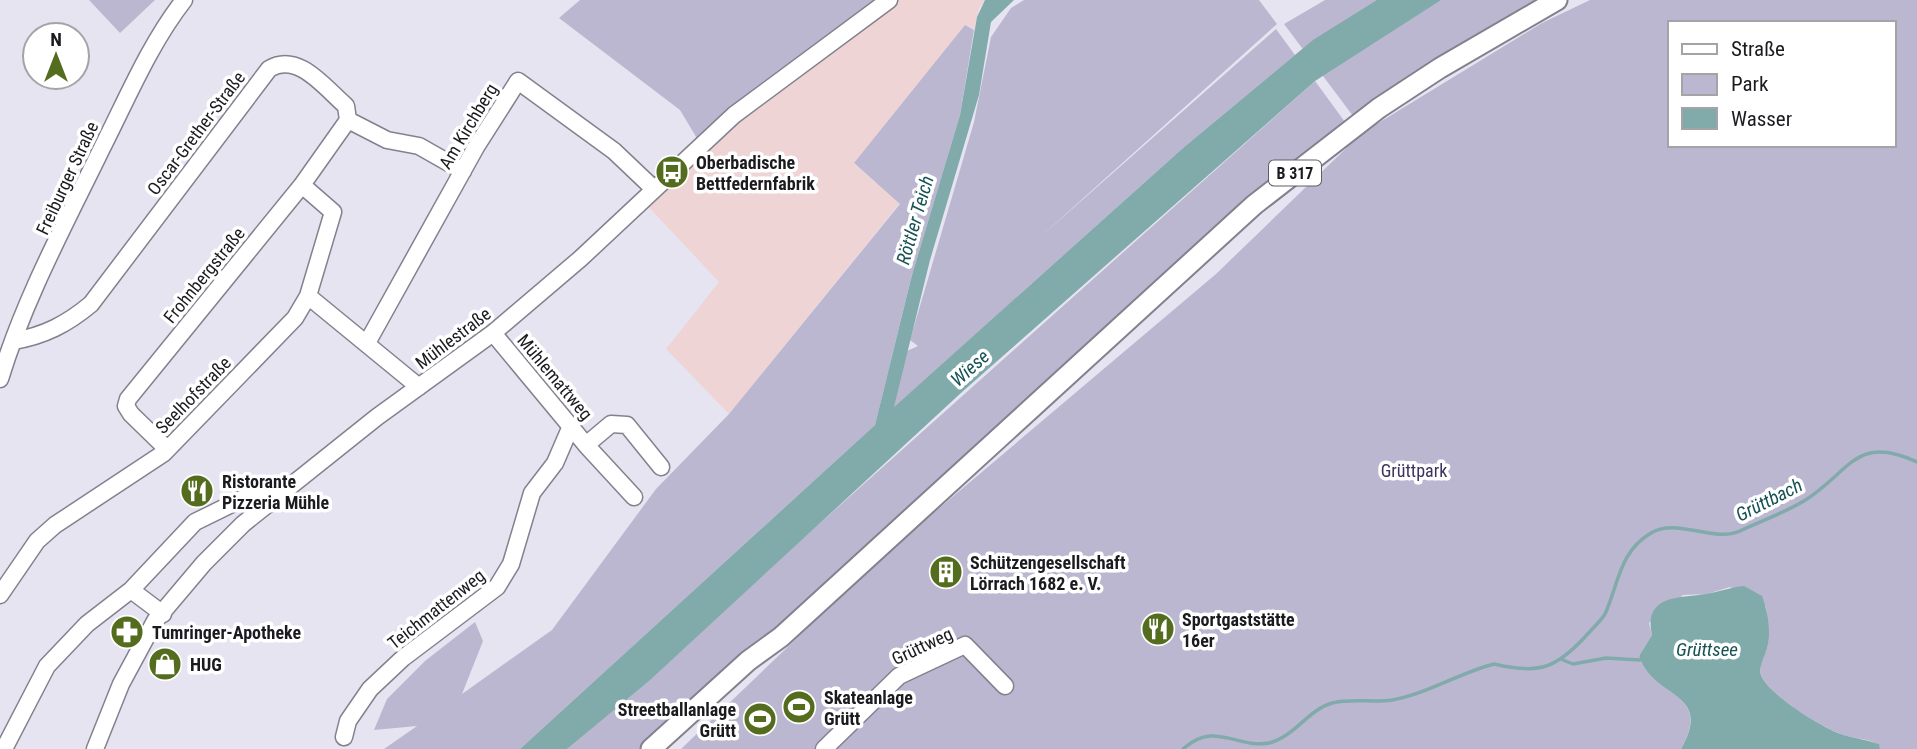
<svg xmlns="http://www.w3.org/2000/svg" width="1917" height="749" viewBox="0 0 1917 749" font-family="'Roboto Condensed',sans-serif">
<rect width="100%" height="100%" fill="#e6e4f1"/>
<path fill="#efd4d5" d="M 889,0 L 985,0 L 979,8 L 974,30 L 965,25 L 854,164 L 900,203 L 729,414 L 666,349 L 719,282 L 642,200 L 734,115 Z"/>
<path fill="#bcb7d0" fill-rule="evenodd" d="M 89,0 L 155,0 L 120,33 Z
M 580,0 L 889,0 L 701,145 L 680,110 L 559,18 Z
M 1024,0 L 1259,0 L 1277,24 L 1038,239 L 1276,29 L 1295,55 L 1183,148 L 893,408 L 907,351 L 918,346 L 910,340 L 974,122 L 991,37 L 1011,8 Z
M 1325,0 L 1536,0 L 1434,61 L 1353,116 L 1284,24 Z
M 1590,0 L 1917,0 L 1917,749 L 1880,749 L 1878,744 C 1867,739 1859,739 1847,736 C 1828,732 1760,691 1760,670 C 1760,662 1767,653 1768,644 C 1770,633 1766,619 1766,607 L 1730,587 L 1707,594 L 1683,595 L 1649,623 L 1652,635 L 1639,656 C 1655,701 1713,690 1681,749 L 681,749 L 886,553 L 1216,274 L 1362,133 L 1542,23 ZM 1670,23 L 1894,23 L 1894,145 L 1670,145 Z
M 965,25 L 974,30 L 960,115 L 912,275 L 875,425 L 520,749 L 384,749 L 417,726 L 374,730 L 387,699 L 425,661 L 475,622 L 483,641 L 462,694 L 552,630 L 656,489 L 729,414 L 900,204 L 854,163 Z
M 1315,81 L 1345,122 L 1210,231 L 643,749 L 567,749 Z"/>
<path fill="#81aaab" d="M 985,0 L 1014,0 L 991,22 L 979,95 L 930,260 L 894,407 L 1183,148 L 1313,40 L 1377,0 L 1441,0 L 1315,81 L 962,392 L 650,680 L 567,749 L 520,749 L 875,425 L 912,275 L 960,115 L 977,17 Z
M 1744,586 L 1762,596 C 1767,609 1771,630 1768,644 C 1767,652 1761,662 1760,670 C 1759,690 1828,732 1847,736 C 1859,739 1867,740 1879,744 L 1880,749 L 1681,749 C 1714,690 1654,701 1639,656 L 1652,635 C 1643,595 1679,598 1706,594 C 1719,592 1731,587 1744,586 Z"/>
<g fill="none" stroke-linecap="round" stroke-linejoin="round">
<path stroke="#81aaab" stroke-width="3.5" d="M 1563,660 L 1573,664 L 1606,658 L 1640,660
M 1183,749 C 1215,720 1236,749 1269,743 C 1294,737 1308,710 1332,703 C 1351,698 1373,703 1392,700 C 1427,694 1459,673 1494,664 C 1537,674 1554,670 1584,638 C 1590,631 1600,622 1605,614 C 1619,583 1619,552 1651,533 C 1676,517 1714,543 1740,531 C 1761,521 1787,512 1807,499 C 1851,470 1857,434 1917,462"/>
<defs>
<path id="minor" d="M 308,296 L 419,387
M 493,333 L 586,445 L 634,497
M 13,341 C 44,336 67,324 91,304 L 269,69 C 298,51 325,88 346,106 L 348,120 L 387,140 L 419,146 L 463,171
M 367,343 L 476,147 L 518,81 L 614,151 L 654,189
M 0,379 C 24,300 65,224 101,150 C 127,99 149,45 184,0
M 586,445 L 611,424 L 627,425 L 661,467
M 167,449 L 131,414 L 126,406 L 128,399 L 302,185 L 348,120
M 131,590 L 163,614
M 0,595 L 37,541 L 55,525 L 164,453 L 295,318 L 308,296 L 333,212 L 302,185
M 344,737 L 348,721 L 370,689 L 403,658 L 497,587 L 511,564 L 532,493 L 555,463 L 571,426
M 4,749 L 47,666 L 87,624 L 131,590 L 195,522 L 248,496 L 286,485
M 95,749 L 121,684 L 155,621 L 204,563 L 243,524 L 377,417 L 493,333 L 580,259 L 734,115 L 889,0
M 824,749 L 899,676 L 965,645 L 1005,686"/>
<path id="major" d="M 651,749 L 748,661 L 781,637 L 1254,205 L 1379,108 L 1440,68 L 1557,0"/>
</defs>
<use href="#minor" stroke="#83818d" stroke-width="19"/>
<use href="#major" stroke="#83818d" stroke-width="23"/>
<use href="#minor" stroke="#fff" stroke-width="16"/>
<use href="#major" stroke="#fff" stroke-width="19"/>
</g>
<defs>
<symbol id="bus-disc" viewBox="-11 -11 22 22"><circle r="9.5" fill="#546c1e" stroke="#fff"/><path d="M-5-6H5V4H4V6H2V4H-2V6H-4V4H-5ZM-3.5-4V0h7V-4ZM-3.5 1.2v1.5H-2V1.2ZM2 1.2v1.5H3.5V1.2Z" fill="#fff"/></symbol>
<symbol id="restaurant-disc" viewBox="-11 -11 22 22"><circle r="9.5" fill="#546c1e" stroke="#fff"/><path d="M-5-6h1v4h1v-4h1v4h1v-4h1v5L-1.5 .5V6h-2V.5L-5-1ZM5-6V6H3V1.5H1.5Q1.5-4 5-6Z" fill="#fff"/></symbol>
<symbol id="building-disc" viewBox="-11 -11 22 22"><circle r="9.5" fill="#546c1e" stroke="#fff"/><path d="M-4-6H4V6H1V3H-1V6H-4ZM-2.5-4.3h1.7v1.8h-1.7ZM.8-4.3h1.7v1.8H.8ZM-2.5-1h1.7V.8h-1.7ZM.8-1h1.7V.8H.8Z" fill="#fff"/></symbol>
<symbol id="pharmacy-disc" viewBox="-11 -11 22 22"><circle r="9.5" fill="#546c1e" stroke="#fff"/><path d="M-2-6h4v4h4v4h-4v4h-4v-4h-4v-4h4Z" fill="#fff"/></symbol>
<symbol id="shop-disc" viewBox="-11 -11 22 22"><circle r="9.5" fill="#546c1e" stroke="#fff"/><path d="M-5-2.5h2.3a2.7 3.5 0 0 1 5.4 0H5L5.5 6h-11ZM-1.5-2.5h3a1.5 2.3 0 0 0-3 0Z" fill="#fff"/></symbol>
<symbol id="stadium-disc" viewBox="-11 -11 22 22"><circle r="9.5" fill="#546c1e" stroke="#fff"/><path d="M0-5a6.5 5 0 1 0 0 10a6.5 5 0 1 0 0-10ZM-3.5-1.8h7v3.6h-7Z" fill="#fff"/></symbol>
</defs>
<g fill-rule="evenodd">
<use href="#bus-disc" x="653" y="153" width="38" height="38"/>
<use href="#restaurant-disc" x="178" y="472" width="38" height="38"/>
<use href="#building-disc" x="927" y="553" width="38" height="38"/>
<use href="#restaurant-disc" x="1139" y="610" width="38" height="38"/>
<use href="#pharmacy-disc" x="108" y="613" width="38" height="38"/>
<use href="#shop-disc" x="146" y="645" width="38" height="38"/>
<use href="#stadium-disc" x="780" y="688" width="38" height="38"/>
<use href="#stadium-disc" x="741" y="700" width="38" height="38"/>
</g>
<g text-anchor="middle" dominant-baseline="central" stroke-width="7" stroke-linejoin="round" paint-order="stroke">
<rect fill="#fff" stroke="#5f5f62" stroke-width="2" x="1269" y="160.5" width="52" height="25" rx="5"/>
<g font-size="16" font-weight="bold" fill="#1b1a1f">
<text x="1295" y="173">B 317</text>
</g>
<g font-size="18" fill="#1b1a1f" stroke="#fff">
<text transform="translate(468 126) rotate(-59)">Am Kirchberg</text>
<text transform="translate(196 133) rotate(-53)">Oscar-Grether-Straße</text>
<text transform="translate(67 178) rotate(-65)">Freiburger Straße</text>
<text transform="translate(204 275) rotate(-51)">Frohnbergstraße</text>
<text transform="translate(453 338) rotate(-37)">Mühlestraße</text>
<text transform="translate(555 377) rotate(50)">Mühlemattweg</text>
<text transform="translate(193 395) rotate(-46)">Seelhofstraße</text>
<text transform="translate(436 609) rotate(-38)">Teichmattenweg</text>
<text transform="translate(922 646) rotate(-25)">Grüttweg</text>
</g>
<g font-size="18" font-weight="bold" fill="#1b1a1f" stroke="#fff" text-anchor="start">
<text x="696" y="162">Oberbadische<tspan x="696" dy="21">Bettfedernfabrik</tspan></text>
<text x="222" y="481">Ristorante<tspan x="222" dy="21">Pizzeria Mühle</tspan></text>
<text x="970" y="562">Schützengesellschaft<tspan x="970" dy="21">Lörrach 1682 e. V.</tspan></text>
<text x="1182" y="619">Sportgaststätte<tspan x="1182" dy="21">16er</tspan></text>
<text x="152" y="632">Tumringer-Apotheke</text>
<text x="190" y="664">HUG</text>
<text x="824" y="697">Skateanlage<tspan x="824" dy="21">Grütt</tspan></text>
<text x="736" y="709" text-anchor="end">Streetballanlage<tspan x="736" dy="21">Grütt</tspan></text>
</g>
<g font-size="18" fill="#3d325d" stroke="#fff">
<text x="1414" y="470">Grüttpark</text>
</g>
<g font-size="19" font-style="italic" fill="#165153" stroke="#fff">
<text transform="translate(915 220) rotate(-74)">Röttler Teich</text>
<text transform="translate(970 368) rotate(-42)">Wiese</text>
<text transform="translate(1769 500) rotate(-27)">Grüttbach</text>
<text x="1707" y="649">Grüttsee</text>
</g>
</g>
<rect x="1668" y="21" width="228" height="126" fill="#ffffff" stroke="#a4a3a5" stroke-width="2"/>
<rect x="1682" y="44" width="35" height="10" fill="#ffffff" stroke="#a4a3a5" stroke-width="2"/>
<text x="1731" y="56" font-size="21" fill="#1b1a1f">Straße</text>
<rect x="1682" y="74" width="35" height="21" fill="#bcb7d0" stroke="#a4a3a5" stroke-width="2"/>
<text x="1731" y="91" font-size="21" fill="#1b1a1f">Park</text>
<rect x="1682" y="108" width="35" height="21" fill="#81aaab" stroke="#a4a3a5" stroke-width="2"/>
<text x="1731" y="126" font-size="21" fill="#1b1a1f">Wasser</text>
<g transform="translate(56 56)"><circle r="33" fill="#ffffff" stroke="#a4a3a5" stroke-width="2"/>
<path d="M0-5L12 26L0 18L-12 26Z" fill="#546c1e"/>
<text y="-10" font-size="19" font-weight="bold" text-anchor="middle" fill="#1b1a1f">N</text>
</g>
</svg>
